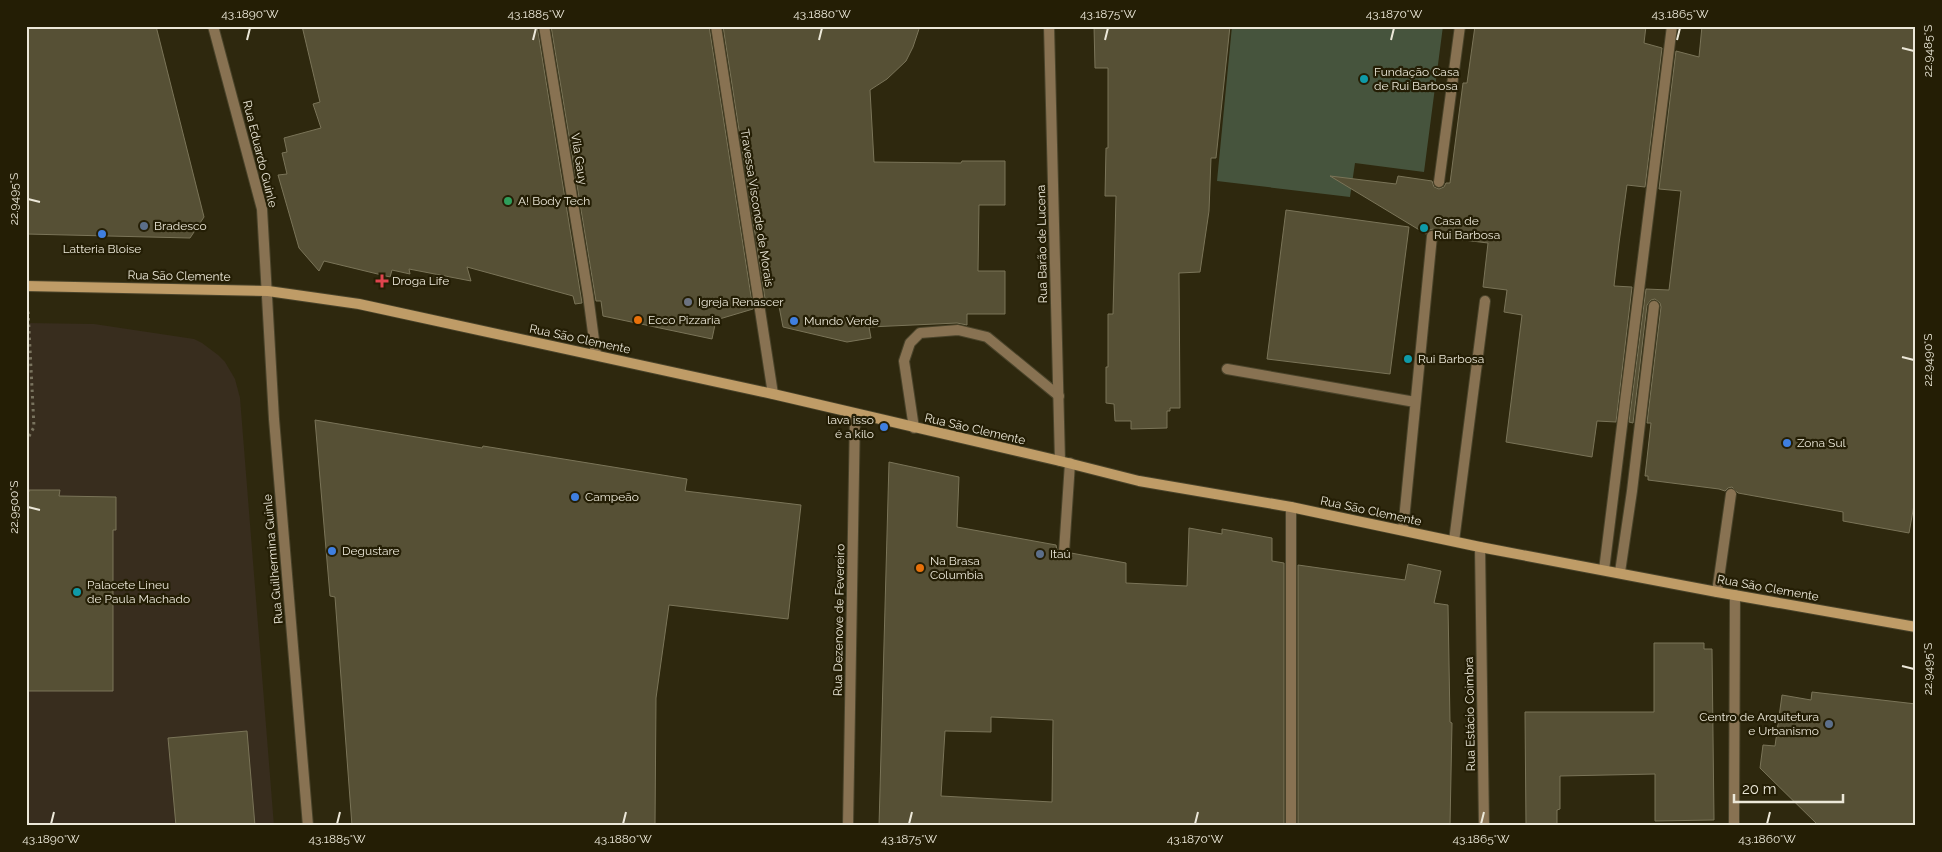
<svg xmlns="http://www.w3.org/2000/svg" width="1942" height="852" viewBox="0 0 1942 852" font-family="Raleway,sans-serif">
<rect width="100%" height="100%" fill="#2e280e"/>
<path fill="#382d1e" d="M 26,323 L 94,324 L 194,339 L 202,343 L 218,355 L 225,362 L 235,379 L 240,398 L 274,826 L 26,826 Z"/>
<path fill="#46543d" d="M 1232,26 L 1443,26 L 1424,172 L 1355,163 L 1350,197 L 1217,181 Z"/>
<path fill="#565035" stroke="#7a7458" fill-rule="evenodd" d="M 26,26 L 156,26 L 204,217 L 190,238 L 26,234 Z
M 302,26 L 537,26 L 582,303 L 575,304 L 573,296 L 467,267 L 471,281 L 409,269 L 410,274 L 392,270 L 390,277 L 324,261 L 319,271 L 299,248 L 278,175 L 287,174 L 282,153 L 287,152 L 284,138 L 321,128 L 313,104 L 320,102 Z
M 551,26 L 709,26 L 753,309 L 716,320 L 712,339 L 603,316 L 601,301 L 596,301 Z
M 723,26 L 920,26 L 913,47 L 906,61 L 887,79 L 870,90 L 874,162 L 961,163 L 962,161 L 1005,161 L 1005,205 L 979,205 L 978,271 L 1005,271 L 1005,314 L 967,314 L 967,325 L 957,323 L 869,327 L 871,338 L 847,342 L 783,327 L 778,301 L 766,305 Z
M 1094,26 L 1230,26 L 1216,158 L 1211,158 L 1209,211 L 1200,272 L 1179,273 L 1180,408 L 1170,408 L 1170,411 L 1167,411 L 1167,428 L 1131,429 L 1131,421 L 1115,421 L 1114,404 L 1106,403 L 1106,367 L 1108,367 L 1108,314 L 1113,314 L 1116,196 L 1105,196 L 1106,148 L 1108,148 L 1108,68 L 1095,68 Z
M 1475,26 L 1646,26 L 1644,43 L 1662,48 L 1645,187 L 1627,185 L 1619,243 L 1614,286 L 1632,287 L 1616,422 L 1597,421 L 1592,457 L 1506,442 L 1522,315 L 1504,312 L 1507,290 L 1483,287 L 1488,243 L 1439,237 L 1438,233 L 1433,229 L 1429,230 L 1426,234 L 1330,176 L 1396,184 L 1398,176 L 1432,181 L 1434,187 L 1439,189 L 1444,187 L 1446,183 L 1450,183 L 1463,83 L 1467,83 Z
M 1702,26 L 1916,26 L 1916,494 L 1909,533 L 1843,521 L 1843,512 L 1738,493 L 1732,487 L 1728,488 L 1725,491 L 1719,489 L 1648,480 L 1648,476 L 1645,476 L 1651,423 L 1647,423 L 1661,307 L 1660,303 L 1655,299 L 1651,300 L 1647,305 L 1633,423 L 1629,422 L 1646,289 L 1669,290 L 1681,191 L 1659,189 L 1676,51 L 1699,57 Z
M 1286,210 L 1409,227 L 1390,374 L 1267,359 Z
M 315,420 L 482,448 L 483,446 L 687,479 L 685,491 L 801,505 L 788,619 L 669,605 L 656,698 L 655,826 L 352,826 L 335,597 L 330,596 Z
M 889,462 L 959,477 L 957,527 L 1056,545 L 1058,555 L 1063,559 L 1067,558 L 1071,553 L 1126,563 L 1126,583 L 1187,586 L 1189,528 L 1222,534 L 1222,529 L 1272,538 L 1272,561 L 1284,563 L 1284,826 L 1215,826 L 1215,824 L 879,826 ZM 991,717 L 1053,720 L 1052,802 L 941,796 L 945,731 L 991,732 Z
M 29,490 L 60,490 L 59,496 L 116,497 L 116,530 L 113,530 L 113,691 L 28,691 L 26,492 L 29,492 Z
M 1408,564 L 1441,571 L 1434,603 L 1448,605 L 1450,722 L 1452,723 L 1450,826 L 1298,826 L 1298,565 L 1405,580 Z
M 1654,643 L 1704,643 L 1704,649 L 1712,649 L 1714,820 L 1655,821 L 1655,774 L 1560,776 L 1560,809 L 1557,810 L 1557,826 L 1526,826 L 1525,712 L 1654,712 Z
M 1812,692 L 1916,704 L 1916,826 L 1819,826 L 1760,768 L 1763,745 L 1775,746 L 1782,695 L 1811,700 Z
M 247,731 L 255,826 L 176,826 L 168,738 Z"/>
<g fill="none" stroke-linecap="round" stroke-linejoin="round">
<defs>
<path id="lane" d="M 1439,182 L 1460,26
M 1227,369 L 1415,402
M 914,428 L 904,361 L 910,343 L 920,333 L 958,330 L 987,337 L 1059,396
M 1403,530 L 1432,236
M 1454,541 L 1485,301
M 1064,552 L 1070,463
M 1620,572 L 1632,491 L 1654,306
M 1717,592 L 1731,494"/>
<path id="street" d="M 213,26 L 262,209 L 274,419 L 308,826
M 544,26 L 588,295 L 596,355
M 716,26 L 773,394
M 1049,26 L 1060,461
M 1291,507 L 1291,826
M 1480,547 L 1484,826
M 1604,570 L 1672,26
M 848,826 L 855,414
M 1734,826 L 1735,595"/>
<path id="secondary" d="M 26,286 L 268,291 L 359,304 L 773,394 L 1060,461 L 1139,481 L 1291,507 L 1480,547 L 1717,592 L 1916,627"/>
</defs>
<use href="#lane" stroke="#49432a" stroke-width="12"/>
<use href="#street" stroke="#49432a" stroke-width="12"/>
<use href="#secondary" stroke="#49432a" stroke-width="12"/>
<path stroke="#79735e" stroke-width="3" stroke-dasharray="2.5 4" stroke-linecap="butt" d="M 26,442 L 34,427 L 28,310"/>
<use href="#lane" stroke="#887252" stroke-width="10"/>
<use href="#street" stroke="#887252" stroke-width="10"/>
<use href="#secondary" stroke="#bf9c67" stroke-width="10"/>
</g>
<path fill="none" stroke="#ece8d9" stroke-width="2" d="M 247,40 L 250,28M 533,40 L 536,28M 819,40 L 822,28M 1105,40 L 1108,28M 1391,40 L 1394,28M 1677,40 L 1680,28M 1902,48 L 1914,51M 28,199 L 40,202M 1902,357 L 1914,360M 28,507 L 40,510M 1902,666 L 1914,669M 51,824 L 54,812M 337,824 L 340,812M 623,824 L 626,812M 909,824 L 912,812M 1195,824 L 1198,812M 1481,824 L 1484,812M 1767,824 L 1770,812"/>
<g fill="#0f9aa8" stroke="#241e05" stroke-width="2">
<circle cx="1364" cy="79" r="5"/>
<circle cx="1424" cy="228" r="5"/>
<circle cx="1408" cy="359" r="5"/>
<circle cx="77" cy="592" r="5"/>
</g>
<circle fill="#2e9e5b" stroke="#241e05" stroke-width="2" cx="508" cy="201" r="5"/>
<g fill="#5c6f8a" stroke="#241e05" stroke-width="2">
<circle cx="144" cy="226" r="5"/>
<circle cx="1040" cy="554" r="5"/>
<circle cx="1829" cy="724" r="5"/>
</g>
<g fill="#3f7fe0" stroke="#241e05" stroke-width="2">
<circle cx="102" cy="234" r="5"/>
<circle cx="794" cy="321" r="5"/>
<circle cx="884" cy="427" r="5"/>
<circle cx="1787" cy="443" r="5"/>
<circle cx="575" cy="497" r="5"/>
<circle cx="332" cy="551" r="5"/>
</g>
<path fill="#e0444e" stroke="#241e05" stroke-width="2" d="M379.5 273.5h5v5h5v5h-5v5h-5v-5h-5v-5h5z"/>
<circle fill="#6b7280" stroke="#241e05" stroke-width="2" cx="688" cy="302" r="5"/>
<g fill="#e8710a" stroke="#241e05" stroke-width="2">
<circle cx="638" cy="320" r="5"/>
<circle cx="920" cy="568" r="5"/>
</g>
<g text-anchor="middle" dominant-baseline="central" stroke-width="4.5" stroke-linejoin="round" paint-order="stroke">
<g font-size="12" fill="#ece8d9" stroke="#241e05" text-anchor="start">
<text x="1374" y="72">Fundação Casa<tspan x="1374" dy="14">de Rui Barbosa</tspan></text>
<text x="518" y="201">A! Body Tech</text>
<text x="1434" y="221">Casa de<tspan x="1434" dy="14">Rui Barbosa</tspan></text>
<text x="154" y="226">Bradesco</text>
<text x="102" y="249" text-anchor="middle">Latteria Bloise</text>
<text x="392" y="281">Droga Life</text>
<text x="698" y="302">Igreja Renascer</text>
<text x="648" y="320">Ecco Pizzaria</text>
<text x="804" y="321">Mundo Verde</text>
<text x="1418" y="359">Rui Barbosa</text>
<text x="874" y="420" text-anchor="end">lava isso<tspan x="874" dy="14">é a kilo</tspan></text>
<text x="1797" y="443">Zona Sul</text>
<text x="585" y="497">Campeão</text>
<text x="342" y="551">Degustare</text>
<text x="1050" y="554">Itaú</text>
<text x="930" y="561">Na Brasa<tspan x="930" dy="14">Columbia</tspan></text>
<text x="87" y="585">Palacete Lineu<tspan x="87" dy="14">de Paula Machado</tspan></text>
<text x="1819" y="717" text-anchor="end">Centro de Arquitetura<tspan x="1819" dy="14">e Urbanismo</tspan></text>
</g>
<g font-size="12" fill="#ece8d9" stroke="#241e05">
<text transform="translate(260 154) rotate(76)">Rua Eduardo Guinle</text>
<text transform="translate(579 159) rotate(81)">Vila Gauy</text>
<text transform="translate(757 208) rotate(81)">Travessa Visconde de Morais</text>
<text transform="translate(1042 244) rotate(-91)">Rua Barão de Lucena</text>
<text transform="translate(179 276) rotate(1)">Rua São Clemente</text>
<text transform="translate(580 339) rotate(12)">Rua São Clemente</text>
<text transform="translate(975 429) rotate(13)">Rua São Clemente</text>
<text transform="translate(1371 511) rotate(12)">Rua São Clemente</text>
<text transform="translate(273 559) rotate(-95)">Rua Guilhermina Guinle</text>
<text transform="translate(1768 588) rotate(10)">Rua São Clemente</text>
<text transform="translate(839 620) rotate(-89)">Rua Dezenove de Fevereiro</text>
<text transform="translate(1470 714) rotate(-91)">Rua Estácio Coimbra</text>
</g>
</g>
<rect width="1942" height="852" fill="none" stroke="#241e05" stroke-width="55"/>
<path d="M1734 794v8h109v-8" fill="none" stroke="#ece8d9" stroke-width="2.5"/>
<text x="1742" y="794" font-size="15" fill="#ece8d9" stroke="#241e05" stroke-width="4" paint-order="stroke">20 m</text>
<rect x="28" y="28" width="1886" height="796" fill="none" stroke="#ece8d9" stroke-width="2"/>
<g font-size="12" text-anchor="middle" fill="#ece8d9">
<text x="250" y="18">43.1890°W</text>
<text x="536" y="18">43.1885°W</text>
<text x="822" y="18">43.1880°W</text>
<text x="1108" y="18">43.1875°W</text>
<text x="1394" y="18">43.1870°W</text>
<text x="1680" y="18">43.1865°W</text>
<text transform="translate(1928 51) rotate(-90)" y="4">22.9485°S</text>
<text transform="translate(14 199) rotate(-90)" y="4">22.9495°S</text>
<text transform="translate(1928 360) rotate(-90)" y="4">22.9490°S</text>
<text transform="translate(14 507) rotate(-90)" y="4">22.9500°S</text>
<text transform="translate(1928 669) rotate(-90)" y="4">22.9495°S</text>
<text x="51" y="843">43.1890°W</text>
<text x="337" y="843">43.1885°W</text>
<text x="623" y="843">43.1880°W</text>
<text x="909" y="843">43.1875°W</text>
<text x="1195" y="843">43.1870°W</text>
<text x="1481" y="843">43.1865°W</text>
<text x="1767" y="843">43.1860°W</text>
</g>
</svg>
